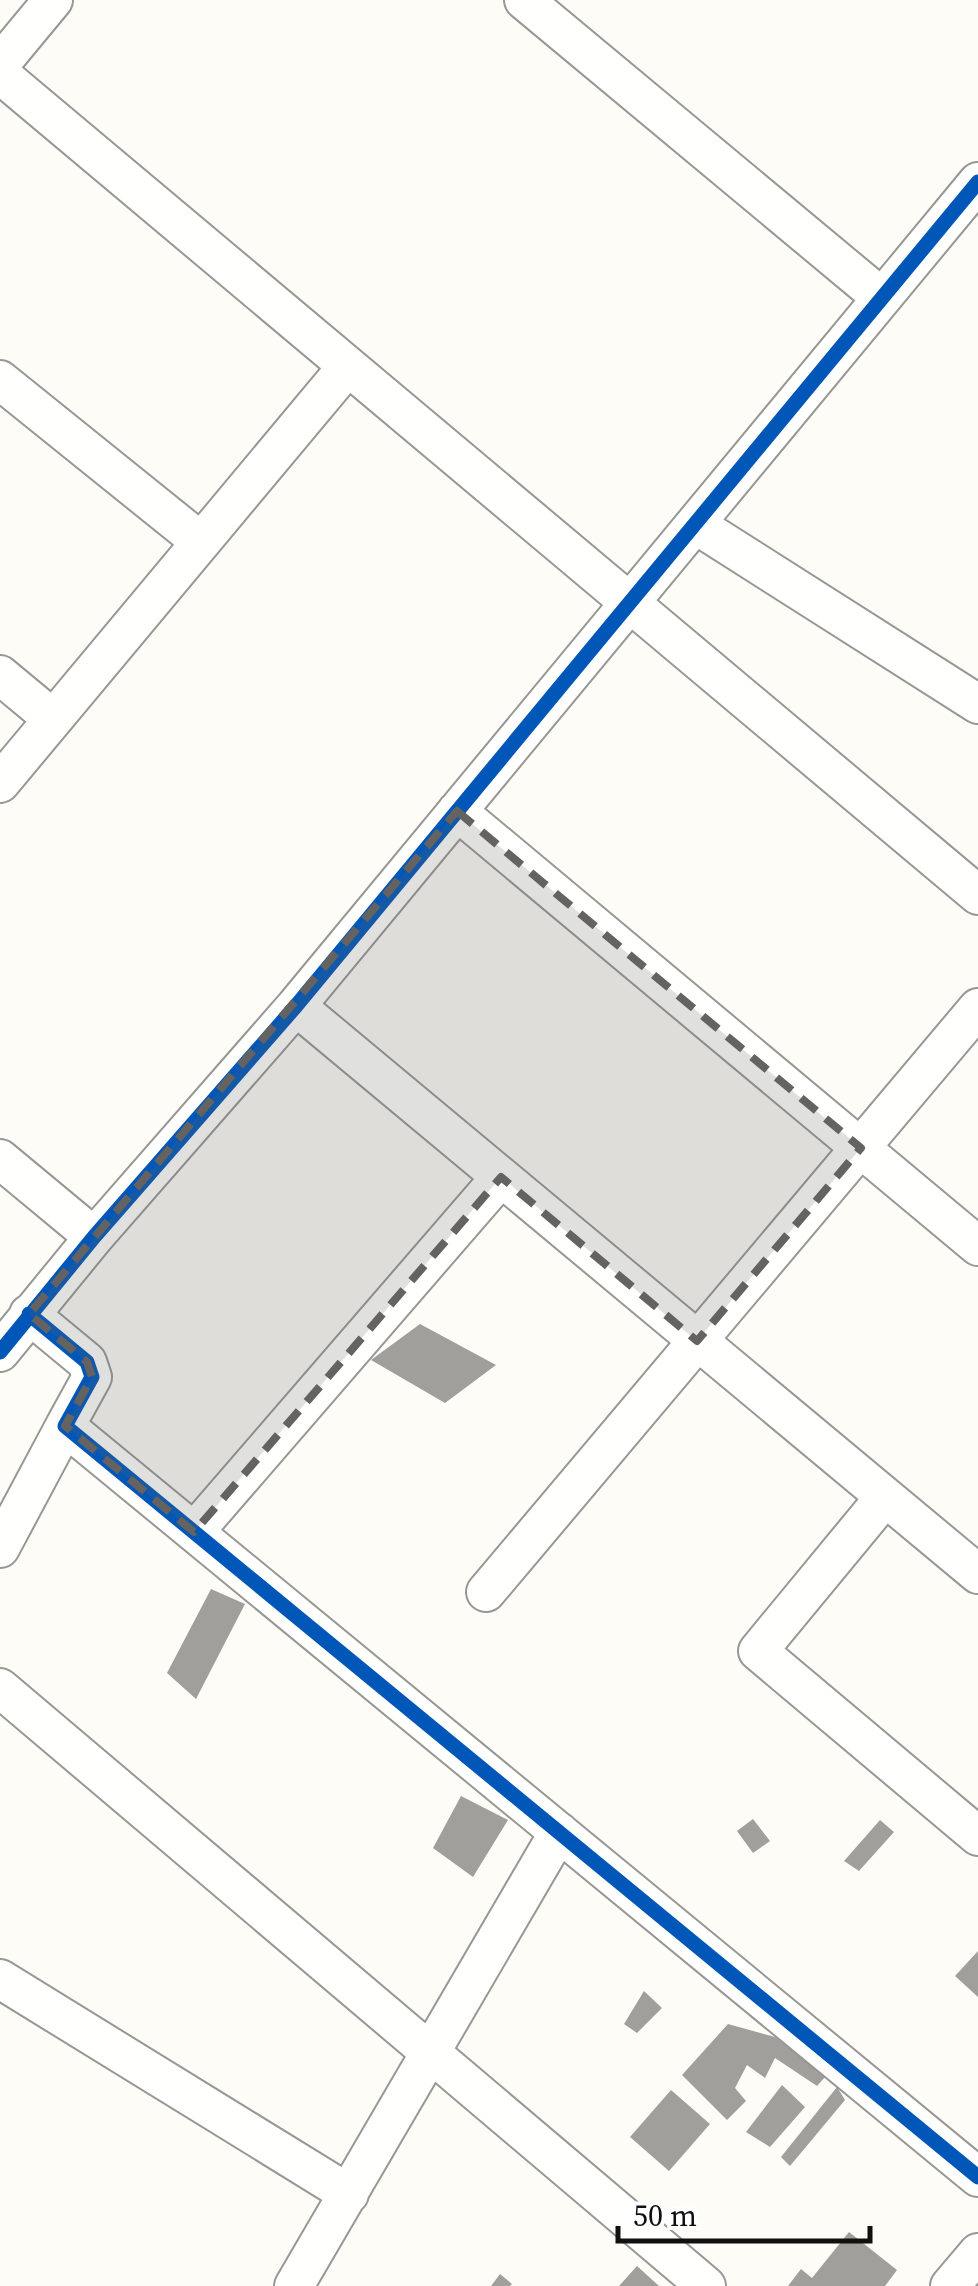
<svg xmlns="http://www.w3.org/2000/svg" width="978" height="2286" viewBox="0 0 978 2286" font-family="'Source Serif 4',serif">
<rect width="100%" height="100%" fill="#fdfcf7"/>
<path fill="#a19f9c" d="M 420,1324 L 496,1365 L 445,1403 L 371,1360 Z
M 211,1589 L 245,1604 L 196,1699 L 167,1673 Z
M 461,1796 L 508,1820 L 473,1877 L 433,1848 Z
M 753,1819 L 770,1841 L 753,1853 L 737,1831 Z
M 880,1820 L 894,1832 L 859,1871 L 844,1861 Z
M 978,1951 L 978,1997 L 955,1976 Z
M 644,1991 L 662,2008 L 637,2033 L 624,2024 Z
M 728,2024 L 775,2037 L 826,2076 L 817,2086 L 775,2058 L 765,2078 L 747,2065 L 735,2088 L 746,2101 L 727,2120 L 682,2075 Z
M 782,2085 L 805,2107 L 770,2147 L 746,2132 Z
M 837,2087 L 845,2100 L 790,2166 L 781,2157 Z
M 671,2090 L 710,2124 L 669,2171 L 630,2137 Z
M 849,2232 L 897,2270 L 885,2286 L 788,2286 L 801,2269 L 812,2278 Z
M 637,2266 L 659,2286 L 619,2286 Z
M 500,2274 L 512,2284 L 510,2286 L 491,2286 Z"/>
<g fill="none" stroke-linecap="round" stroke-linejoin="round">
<defs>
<path id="minor" d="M 524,0 L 882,298
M 0,64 L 53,0
M 0,74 L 978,895
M 0,380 L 201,542
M 695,524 L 978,704
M 0,675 L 53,719
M 0,783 L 348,366
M 457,811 L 978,1246
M 296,1006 L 978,1574
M 0,1159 L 94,1237
M 29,1314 L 87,1362 L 92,1377 L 65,1426 L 978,2177
M 0,1352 L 94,1237 L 296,1006 L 978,182
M 885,1497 L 758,1651 L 978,1836
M 194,1532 L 501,1177
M 0,1548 L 65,1426
M 486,1592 L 978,1008
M 0,1688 L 706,2286
M 0,1979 L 349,2194
M 294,2286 L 559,1832
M 950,2286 L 978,2253"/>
</defs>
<use href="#minor" stroke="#979795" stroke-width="42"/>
<use href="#minor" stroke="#fffffe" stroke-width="38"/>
<defs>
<path id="cycleway" d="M 29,1314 L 87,1362 L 92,1377 L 65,1426 L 978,2177
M 0,1352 L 94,1237 L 296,1006 L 978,182"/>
</defs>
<use href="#cycleway" stroke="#fff" stroke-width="21"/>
<use href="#cycleway" stroke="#0057b8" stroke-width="15"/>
</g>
<path fill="#646362" fill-opacity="0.2" stroke="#646362" stroke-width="8" stroke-dasharray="20 12" stroke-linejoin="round" d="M 457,811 L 861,1148 L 697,1341 L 501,1177 L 194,1532 L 65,1426 L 92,1377 L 87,1362 L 29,1314 Z"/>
<path d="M618 2226v15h252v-15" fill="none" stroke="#111111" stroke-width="5"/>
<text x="633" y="2226" font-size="30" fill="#111111" stroke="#ffffff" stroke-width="8" paint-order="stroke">50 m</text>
</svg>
